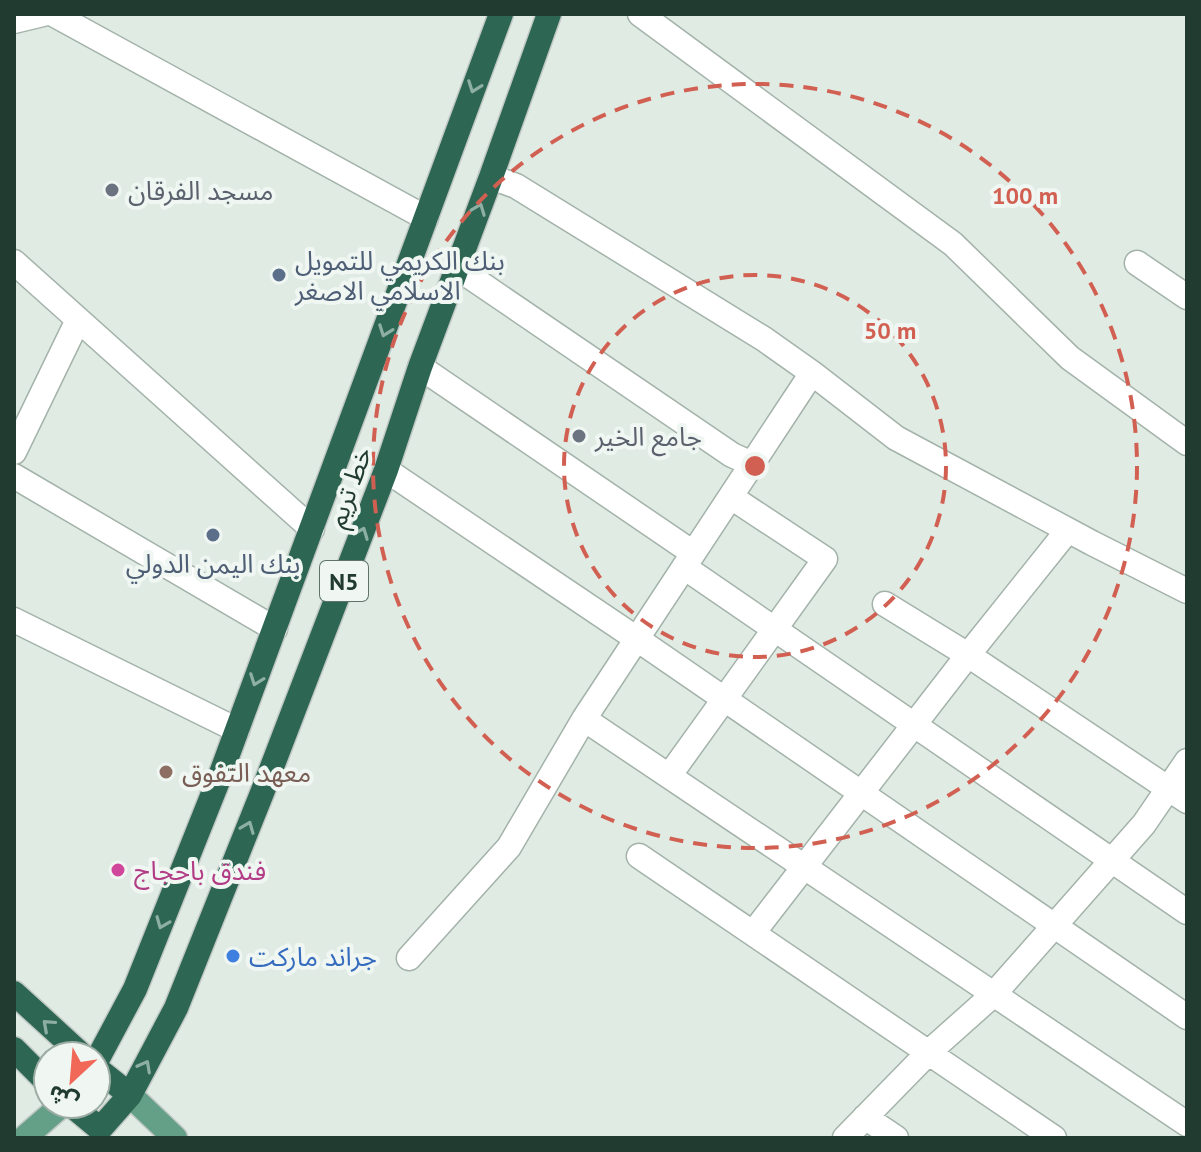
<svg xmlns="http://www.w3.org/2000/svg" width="1201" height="1152" viewBox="0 0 1201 1152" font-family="'PT Sans','Noto Sans Arabic',sans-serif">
<rect width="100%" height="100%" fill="#e0ebe4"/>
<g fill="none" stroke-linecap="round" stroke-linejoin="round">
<defs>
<path id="minor" d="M 53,14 L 426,218
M 640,14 L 953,244 L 1070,358 L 1187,443
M 14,21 L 43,14
M 491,177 L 516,186 L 764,339 L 812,373 L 896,438 L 1092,543 L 1187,591
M 14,262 L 312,529
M 1137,263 L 1187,297
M 456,267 L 732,455 L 752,464
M 420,367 L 693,553
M 14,452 L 78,320
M 386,470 L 637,639 L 1187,1017
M 14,476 L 275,629
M 684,567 L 1187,912
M 885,604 L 968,655 L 1187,801
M 14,620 L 237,730
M 584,719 L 1187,1124
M 669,776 L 825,559 L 731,497
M 639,856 L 1054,1138
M 753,933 L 968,655 L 1068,530
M 409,958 L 509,847 L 584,719 L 812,373
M 865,1117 L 896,1138
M 845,1138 L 929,1052 L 994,994 L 1144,824 L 1187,761"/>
<path id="major" d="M 130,1095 L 175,1138
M 24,1138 L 63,1104"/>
<path id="highway" d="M 14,993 L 83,1056
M 14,1049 L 48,1083
M 96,1062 L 135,989 L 220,776 L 501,14
M 96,1068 L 130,1095
M 70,1104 L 100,1129 L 130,1095 L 176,1008 L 262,793 L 386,470 L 420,367 L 491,177 L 549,14"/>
</defs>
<use href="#minor" stroke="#a3b3aa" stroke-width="27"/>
<use href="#major" stroke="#c1c8c5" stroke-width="27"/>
<use href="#highway" stroke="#c1c8c5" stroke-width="27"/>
<use href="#minor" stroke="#fff" stroke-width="24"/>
<use href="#major" stroke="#64a088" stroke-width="24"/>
<use href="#highway" stroke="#2d6753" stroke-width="24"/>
</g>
<defs><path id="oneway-chevron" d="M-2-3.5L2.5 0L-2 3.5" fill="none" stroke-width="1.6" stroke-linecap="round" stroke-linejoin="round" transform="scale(2)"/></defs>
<g stroke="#8eafa3">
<use href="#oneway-chevron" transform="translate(474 87) rotate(110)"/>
<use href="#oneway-chevron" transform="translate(479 209) rotate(-69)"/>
<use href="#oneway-chevron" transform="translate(385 331) rotate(110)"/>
<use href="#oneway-chevron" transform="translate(362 533) rotate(-69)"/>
<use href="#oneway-chevron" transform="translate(256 680) rotate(110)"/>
<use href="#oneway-chevron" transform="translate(248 827) rotate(-68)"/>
<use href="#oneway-chevron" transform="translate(162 923) rotate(112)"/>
<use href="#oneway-chevron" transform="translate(48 1025) rotate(-138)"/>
<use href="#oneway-chevron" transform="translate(145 1066) rotate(-62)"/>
</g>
<g fill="none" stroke="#d26052" stroke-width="4" stroke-dasharray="14 10">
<circle cx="755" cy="466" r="191"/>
<circle cx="755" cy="466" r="382"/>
</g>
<g fill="#6b7280" stroke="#f0f7f3" stroke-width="3">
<circle cx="112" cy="190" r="8"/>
<circle cx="579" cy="436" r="8"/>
</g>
<g fill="#5c6f8a" stroke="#f0f7f3" stroke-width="3">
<circle cx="279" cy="275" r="8"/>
<circle cx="213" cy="535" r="8"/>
</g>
<circle fill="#8d6e63" stroke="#f0f7f3" stroke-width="3" cx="166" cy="772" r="8"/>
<circle fill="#d1479c" stroke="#f0f7f3" stroke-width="3" cx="118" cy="870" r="8"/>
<circle fill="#3f7fe0" stroke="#f0f7f3" stroke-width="3" cx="233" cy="956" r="8"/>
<g text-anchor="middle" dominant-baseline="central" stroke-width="8" stroke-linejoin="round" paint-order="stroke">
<rect fill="#f0f7f3" stroke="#5f736a" stroke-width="2" x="320" y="561" width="48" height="40" rx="6"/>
<g font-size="24" font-weight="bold" fill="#213b30">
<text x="344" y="581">N5</text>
</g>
<g font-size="26" fill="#5b616d" stroke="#f0f7f3" text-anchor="start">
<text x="128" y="190">مسجد الفرقان</text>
<text x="595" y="436">جامع الخير</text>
</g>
<g font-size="26" fill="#4e5e75" stroke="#f0f7f3" text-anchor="start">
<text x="295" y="260">بنك الكريمي للتمويل<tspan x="295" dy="30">الاسلامي الاصغر</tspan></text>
<text x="213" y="563" text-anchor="middle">بنك اليمن الدولي</text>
</g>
<g font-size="26" fill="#213b30" stroke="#f0f7f3">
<text transform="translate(349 487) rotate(-70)">خط تريم</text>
</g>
<g font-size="26" fill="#785e54" stroke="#f0f7f3" text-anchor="start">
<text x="182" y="772">معهد التفوق</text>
</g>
<g font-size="26" fill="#b23c85" stroke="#f0f7f3" text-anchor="start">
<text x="134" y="870">فندق باحجاج</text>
</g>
<g font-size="26" fill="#366cbe" stroke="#f0f7f3" text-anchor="start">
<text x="249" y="956">جراند ماركت</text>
</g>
</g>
<circle cx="755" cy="466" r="12" fill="#d26052" stroke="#f0f7f3" stroke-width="4"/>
<g font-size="24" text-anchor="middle" font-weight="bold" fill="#d26052" stroke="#f0f7f3" stroke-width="8" stroke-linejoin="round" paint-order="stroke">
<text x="1025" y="204">100 m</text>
<text x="890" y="339">50 m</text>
</g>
<rect width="1201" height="1152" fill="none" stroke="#213b30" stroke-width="32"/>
<g transform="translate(72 1080) rotate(206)"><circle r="38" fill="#f0f7f3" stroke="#9daca5" stroke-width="2"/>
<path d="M0-6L14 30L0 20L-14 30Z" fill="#f16758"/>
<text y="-12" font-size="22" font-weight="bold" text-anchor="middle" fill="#213b30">ش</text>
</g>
</svg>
